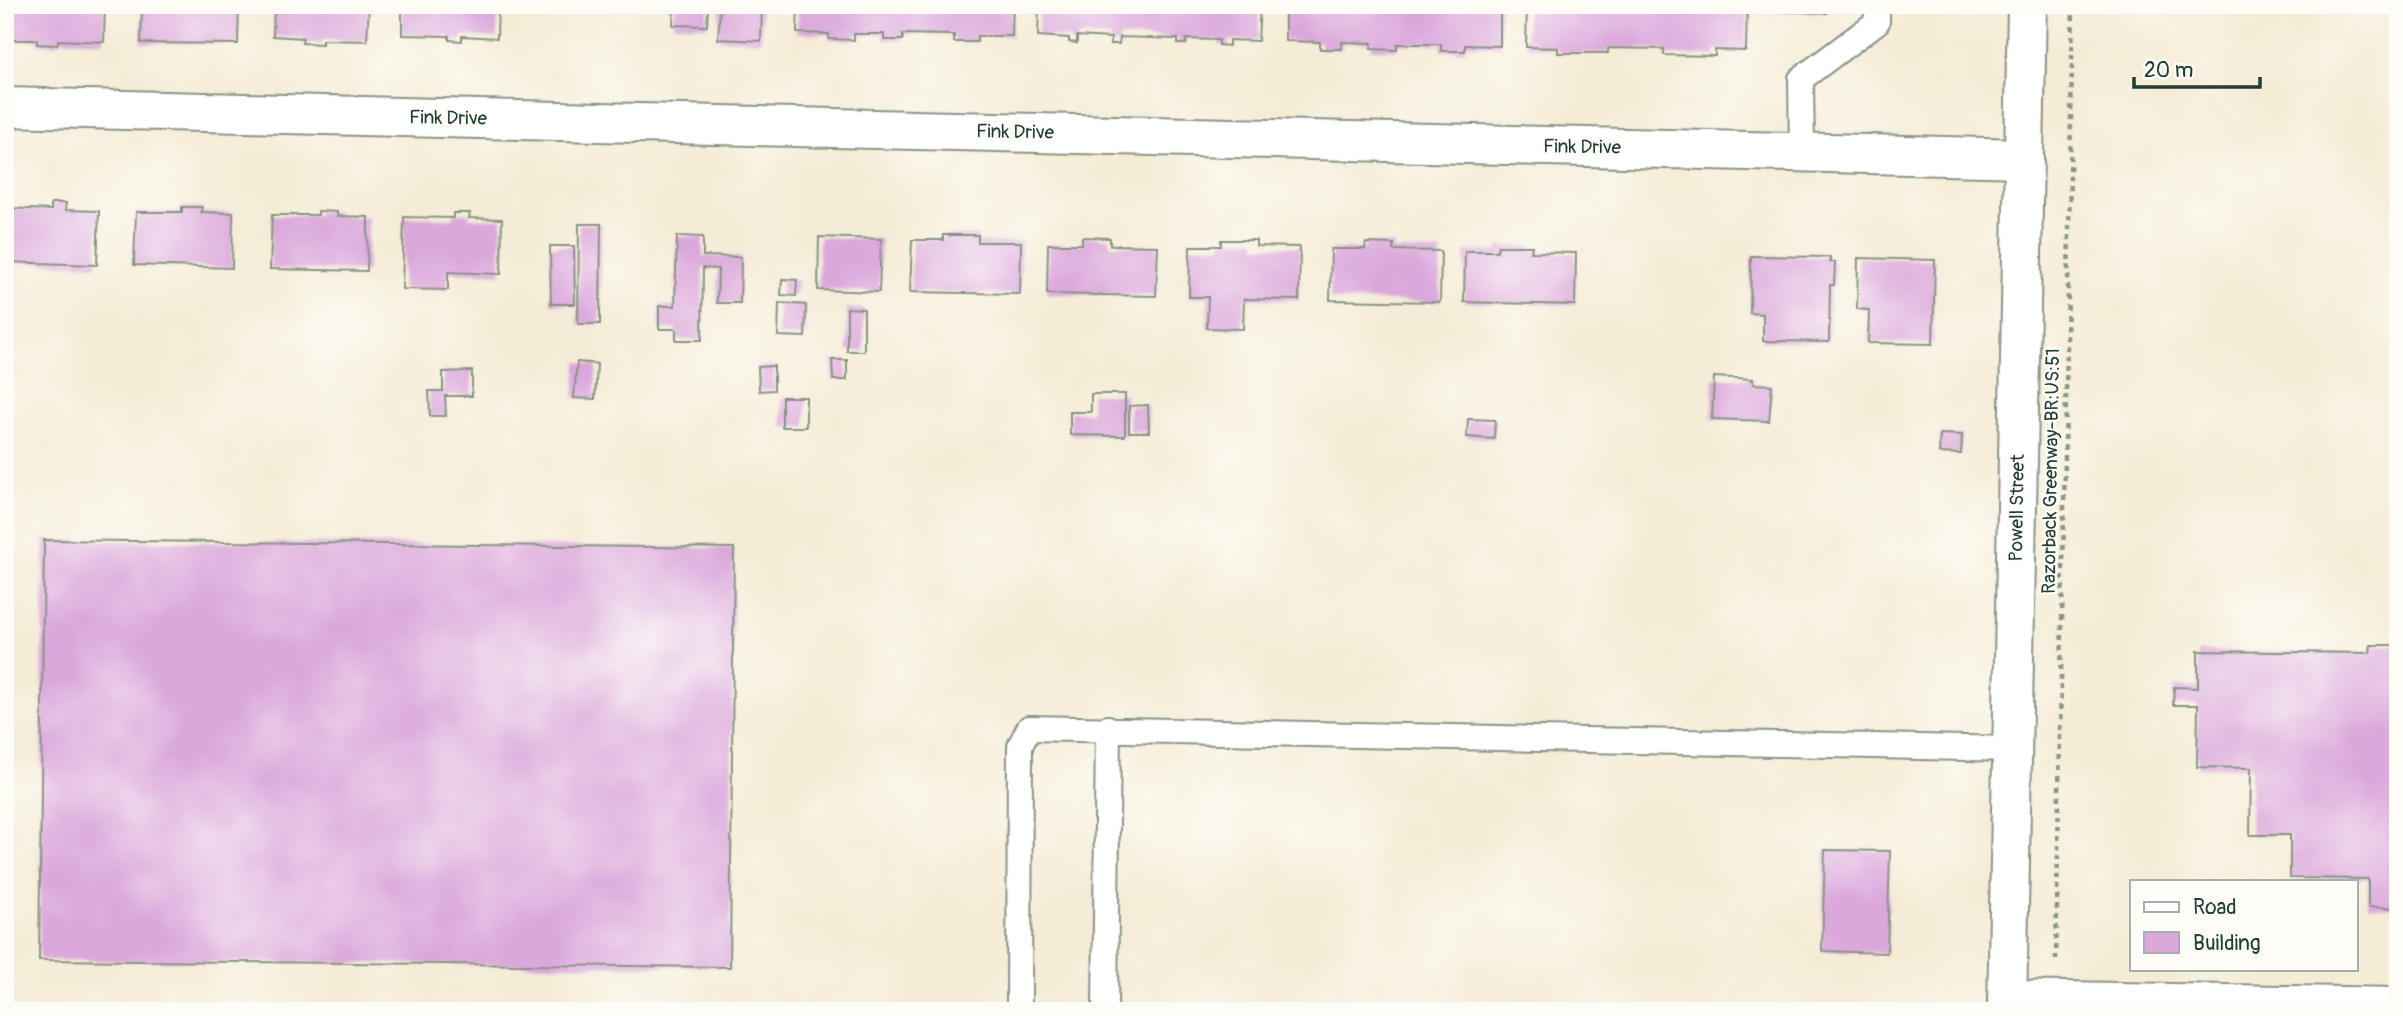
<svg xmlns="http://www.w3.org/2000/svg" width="2403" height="1016" viewBox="0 0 2403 1016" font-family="Pangolin,sans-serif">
<rect width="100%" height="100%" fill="#fdfcf7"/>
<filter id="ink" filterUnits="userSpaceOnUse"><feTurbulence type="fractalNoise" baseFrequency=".0143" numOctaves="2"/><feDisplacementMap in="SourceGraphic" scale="14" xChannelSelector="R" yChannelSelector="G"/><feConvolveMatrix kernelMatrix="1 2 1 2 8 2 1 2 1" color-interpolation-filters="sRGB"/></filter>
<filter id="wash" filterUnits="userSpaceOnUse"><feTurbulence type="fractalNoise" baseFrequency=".00686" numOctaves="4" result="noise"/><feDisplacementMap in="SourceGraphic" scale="28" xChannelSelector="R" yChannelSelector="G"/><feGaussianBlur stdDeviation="1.57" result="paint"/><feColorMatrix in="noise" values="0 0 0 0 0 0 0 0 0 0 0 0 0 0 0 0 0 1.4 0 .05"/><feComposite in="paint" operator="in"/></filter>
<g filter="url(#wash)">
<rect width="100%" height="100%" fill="#f4ecd6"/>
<g id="blocks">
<path fill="#dba8dc" d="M 8,5 L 105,5 L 104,42 L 58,40 L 57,45 L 37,44 L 37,40 L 7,40 Z
M 142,5 L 239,5 L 238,44 L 141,43 Z
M 274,5 L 369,5 L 367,41 L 322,40 L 322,44 L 302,43 L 303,38 L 273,36 Z
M 402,5 L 498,5 L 497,38 L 462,36 L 462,41 L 449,40 L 449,36 L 402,35 Z
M 584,5 L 630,5 L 630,8 L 584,8 Z
M 674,5 L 762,5 L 761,41 L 718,39 L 720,8 L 708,8 L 707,26 L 673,25 Z
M 798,5 L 1013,5 L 1012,36 L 977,36 L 977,42 L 954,42 L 954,35 L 903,34 L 903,40 L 884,40 L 884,34 L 854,34 L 854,40 L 829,39 L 829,34 L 797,33 Z
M 1039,5 L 1260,5 L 1258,41 L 1229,40 L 1229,46 L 1219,45 L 1219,40 L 1186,39 L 1186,44 L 1178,44 L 1178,39 L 1120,37 L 1119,44 L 1110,44 L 1111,38 L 1077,36 L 1077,43 L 1069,42 L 1069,38 L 1038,36 Z
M 1285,5 L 1500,5 L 1500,46 L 1465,45 L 1465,51 L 1441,51 L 1441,44 L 1397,44 L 1397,50 L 1371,49 L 1372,43 L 1342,42 L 1342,49 L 1320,49 L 1320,42 L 1285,41 Z
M 1527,5 L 1747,5 L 1746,51 L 1715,50 L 1715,56 L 1664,55 L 1664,49 L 1608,48 L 1608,53 L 1558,53 L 1558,48 L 1526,47 Z
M 1774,5 L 1827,5 L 1827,13 L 1773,11 Z
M 51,203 L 66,203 L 65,210 L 99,211 L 97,265 L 5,262 L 5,208 L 51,210 Z
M 182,207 L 202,207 L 201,212 L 233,213 L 232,268 L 134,265 L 136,212 L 182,212 Z
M 318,211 L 337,212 L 337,216 L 368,217 L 367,271 L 270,269 L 272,215 L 318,215 Z
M 453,213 L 470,213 L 469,218 L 502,219 L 501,274 L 448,272 L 448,290 L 402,289 L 404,217 L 453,218 Z
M 579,224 L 601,224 L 600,324 L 578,324 Z
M 943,235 L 978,235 L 978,242 L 1021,242 L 1020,294 L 910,292 L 912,240 L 943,240 Z
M 677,236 L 703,237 L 703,256 L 741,257 L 740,303 L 717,303 L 718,269 L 703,268 L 702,340 L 676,340 L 676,329 L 659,329 L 659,306 L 675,306 Z
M 819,237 L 881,239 L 879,292 L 818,290 Z
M 1082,237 L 1110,238 L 1110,245 L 1158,246 L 1156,296 L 1047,294 L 1048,244 L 1082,244 Z
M 1221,240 L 1256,240 L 1256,246 L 1300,247 L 1299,300 L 1244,299 L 1243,329 L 1207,328 L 1208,297 L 1189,297 L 1190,246 L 1221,246 Z
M 1366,243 L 1394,244 L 1393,250 L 1441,251 L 1440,302 L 1330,300 L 1331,249 L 1365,249 Z
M 550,246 L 574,246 L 575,304 L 551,304 Z
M 1498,246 L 1532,246 L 1531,252 L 1576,253 L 1575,305 L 1464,302 L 1465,251 L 1497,251 Z
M 1751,256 L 1830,257 L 1830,262 L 1835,262 L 1834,285 L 1830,285 L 1829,342 L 1763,341 L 1763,314 L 1750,313 Z
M 1858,258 L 1935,260 L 1933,344 L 1868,343 L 1869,310 L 1857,309 Z
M 782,279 L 797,280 L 796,296 L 781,295 Z
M 779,303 L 806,305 L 805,337 L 778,336 Z
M 847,308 L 864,309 L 864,351 L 847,351 Z
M 832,360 L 847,360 L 847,380 L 833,380 Z
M 577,362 L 597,364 L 595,399 L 574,398 Z
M 774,366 L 774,390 L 759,391 L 758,367 Z
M 472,371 L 472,396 L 445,396 L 446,416 L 430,416 L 429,391 L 443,391 L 443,372 Z
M 1714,377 L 1753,379 L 1753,384 L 1772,385 L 1769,421 L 1712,419 Z
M 1091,394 L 1125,394 L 1125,436 L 1070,435 L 1070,412 L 1091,412 Z
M 782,397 L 806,397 L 806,427 L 782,427 Z
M 1148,405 L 1149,432 L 1129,432 L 1129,406 Z
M 1468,419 L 1495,420 L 1494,439 L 1467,437 Z
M 1940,434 L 1962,435 L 1961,454 L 1939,453 Z
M 44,540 L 734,548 L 730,967 L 39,960 Z
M 2371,645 L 2398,645 L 2398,908 L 2368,907 L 2368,879 L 2290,878 L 2290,835 L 2250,835 L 2251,768 L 2197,767 L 2198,705 L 2173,705 L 2174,687 L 2198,688 L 2198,651 L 2370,653 Z
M 1825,850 L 1890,851 L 1887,953 L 1822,951 Z"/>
</g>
</g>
<g filter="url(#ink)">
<use href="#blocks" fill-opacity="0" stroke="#8a9485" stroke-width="2"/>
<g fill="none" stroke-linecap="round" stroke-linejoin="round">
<defs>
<path id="lane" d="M 1802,152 L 1801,79 L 1877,22 L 1877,5
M 1019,1011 L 1020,746 L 1029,728 L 2012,749
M 1105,1011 L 1108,728"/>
<path id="street" d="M 5,107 L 2024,158
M 2007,1000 L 2398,1007"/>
<path id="secondary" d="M 2007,1011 L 2027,5"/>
</defs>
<use href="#lane" stroke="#8a9485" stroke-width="28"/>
<use href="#street" stroke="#8a9485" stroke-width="42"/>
<use href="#secondary" stroke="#8a9485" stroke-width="42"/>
<path stroke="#8a9485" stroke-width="4.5" stroke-dasharray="5 5" stroke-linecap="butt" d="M 2056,960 L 2073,5"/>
<use href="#lane" stroke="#fff" stroke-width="24"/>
<use href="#street" stroke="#fff" stroke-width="38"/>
<use href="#secondary" stroke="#fff" stroke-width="38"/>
</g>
</g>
<g text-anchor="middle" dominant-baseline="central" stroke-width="5" stroke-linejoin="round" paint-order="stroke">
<g font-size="19" fill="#1f3d34" stroke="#fdfcf7">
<text transform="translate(448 118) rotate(1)">Fink Drive</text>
<text transform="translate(1015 132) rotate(1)">Fink Drive</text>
<text transform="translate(1582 147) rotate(1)">Fink Drive</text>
<text transform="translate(2051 471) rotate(-89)">Razorback Greenway-BR:US:51</text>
<text transform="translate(2017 508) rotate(-89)">Powell Street</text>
</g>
</g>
<rect width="2403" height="1016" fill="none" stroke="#fdfcf7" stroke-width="28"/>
<rect x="2130" y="880" width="228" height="91" fill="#fdfcf7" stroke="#a4b0a9" stroke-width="2"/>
<rect x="2144" y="902" width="35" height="10" fill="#ffffff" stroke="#a4b0a9" stroke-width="2"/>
<text x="2193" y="914" font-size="21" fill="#1f3d34">Road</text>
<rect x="2144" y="932" width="35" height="21" fill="#dba8dc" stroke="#a4b0a9" stroke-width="2"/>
<text x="2193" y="950" font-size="21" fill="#1f3d34">Building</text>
<path d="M2134 77v10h126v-10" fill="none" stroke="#1f3d34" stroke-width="3.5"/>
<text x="2144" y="77" font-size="21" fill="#1f3d34" stroke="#fdfcf7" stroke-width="5" paint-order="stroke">20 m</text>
</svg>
